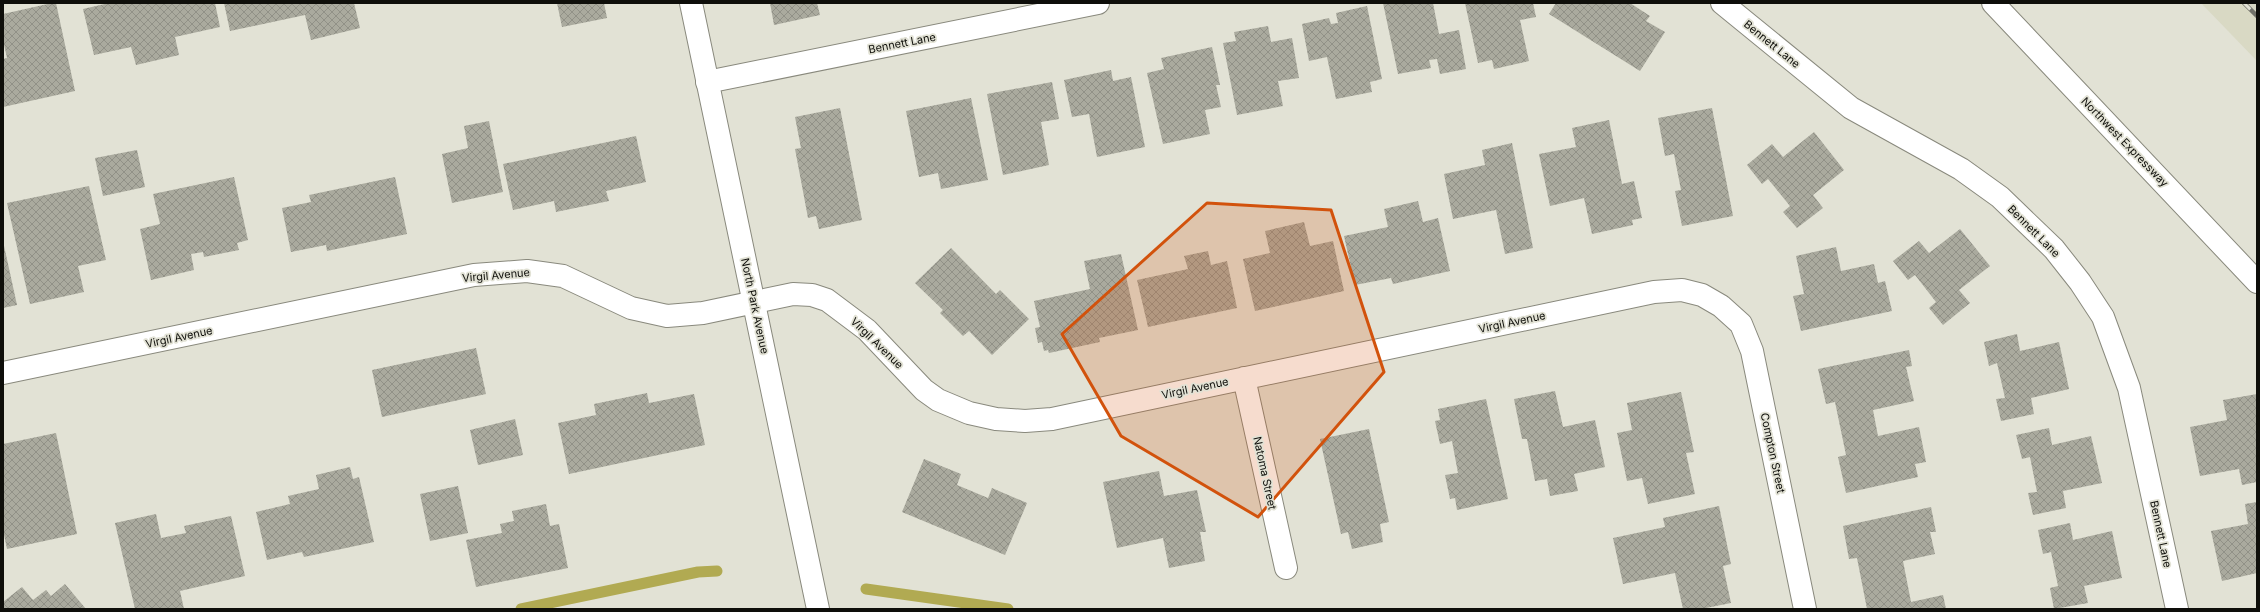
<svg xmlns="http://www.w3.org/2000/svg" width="2260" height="612" viewBox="0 0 2260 612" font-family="Inter,sans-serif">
<defs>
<pattern id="building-cross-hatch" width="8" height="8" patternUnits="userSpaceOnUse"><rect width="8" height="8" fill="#aaaa9e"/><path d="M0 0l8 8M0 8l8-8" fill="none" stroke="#919187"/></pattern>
</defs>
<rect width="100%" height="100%" fill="#e2e2d5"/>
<path fill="#d9d9c4" d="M 2201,3 L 2257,3 L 2257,61 Z"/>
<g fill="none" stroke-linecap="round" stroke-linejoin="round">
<path stroke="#b1aa52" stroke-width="11" d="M 866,589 L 1008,609
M 521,609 L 698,572 L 717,571"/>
</g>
<path fill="url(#building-cross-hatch)" d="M 52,3 L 56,3 L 75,91 L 3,107 L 3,59 L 7,58 L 3,40 L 3,14 Z
M 109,3 L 215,3 L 220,27 L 175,37 L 179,55 L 136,65 L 131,47 L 94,55 L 83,9 Z
M 224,3 L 354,3 L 360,28 L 311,40 L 305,15 L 230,31 Z
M 557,3 L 604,3 L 607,18 L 562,27 Z
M 770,3 L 817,3 L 820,15 L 774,25 Z
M 1383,3 L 1433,3 L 1439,34 L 1459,30 L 1466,69 L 1440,74 L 1437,59 L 1429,60 L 1431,68 L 1398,74 Z
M 1465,3 L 1533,3 L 1536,17 L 1520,20 L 1529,61 L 1494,69 L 1492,60 L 1478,63 Z
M 1556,3 L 1630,3 L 1650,16 L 1646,21 L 1665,32 L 1640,71 L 1549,14 Z
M 1367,6 L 1382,79 L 1370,82 L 1372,92 L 1336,99 L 1327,57 L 1309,61 L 1302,24 L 1329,18 L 1331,24 L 1338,23 L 1336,13 Z
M 1268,26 L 1271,42 L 1292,38 L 1299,78 L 1278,81 L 1283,106 L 1237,115 L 1223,43 L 1236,41 L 1234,32 Z
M 1212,47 L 1220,85 L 1216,85 L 1221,107 L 1205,110 L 1210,134 L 1163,144 L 1147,73 L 1164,69 L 1161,58 Z
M 1111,70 L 1113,81 L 1131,77 L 1145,147 L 1097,157 L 1089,114 L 1072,117 L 1064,80 Z
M 1052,82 L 1059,119 L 1041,122 L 1049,165 L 1003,175 L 987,94 Z
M 971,98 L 988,180 L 941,189 L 938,173 L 919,177 L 906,111 Z
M 840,108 L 862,220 L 819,229 L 816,216 L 808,218 L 795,149 L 801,148 L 795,117 Z
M 1712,108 L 1733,216 L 1682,226 L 1675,191 L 1681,190 L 1674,154 L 1665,156 L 1658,118 Z
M 1609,120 L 1622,184 L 1634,181 L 1642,218 L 1632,220 L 1633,225 L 1592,234 L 1584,198 L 1550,206 L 1539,154 L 1576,147 L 1572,128 Z
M 489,121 L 503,192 L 452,203 L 442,154 L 468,148 L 464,126 Z
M 1814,132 L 1844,170 L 1813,195 L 1823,208 L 1797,228 L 1783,212 L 1790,206 L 1768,179 L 1762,184 L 1747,165 L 1772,144 L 1783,157 Z
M 636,136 L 646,182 L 606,191 L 609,201 L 556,212 L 554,201 L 513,210 L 503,164 Z
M 1512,143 L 1533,248 L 1505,254 L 1496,210 L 1453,219 L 1444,174 L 1485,165 L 1482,150 Z
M 137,150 L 145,187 L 103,196 L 95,158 Z
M 234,177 L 248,240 L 237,243 L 239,250 L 204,257 L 203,252 L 191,254 L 194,270 L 151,280 L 140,229 L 160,224 L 153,194 Z
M 395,177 L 407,234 L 327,251 L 326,245 L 291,252 L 282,208 L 311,202 L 309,195 Z
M 89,186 L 106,260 L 78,266 L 84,292 L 30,304 L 7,203 Z
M 1418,201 L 1423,222 L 1438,218 L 1450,271 L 1393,284 L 1391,278 L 1355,285 L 1344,236 L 1388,227 L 1384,209 Z
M 1304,222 L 1310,246 L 1333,241 L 1344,291 L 1255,311 L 1243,259 L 1270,253 L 1265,231 Z
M 1960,229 L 1990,266 L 1959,290 L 1970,303 L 1943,325 L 1929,308 L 1936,302 L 1915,275 L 1908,280 L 1893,261 L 1919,241 L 1929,253 Z
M 3,241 L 17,305 L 3,308 Z
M 1836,247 L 1841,271 L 1874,264 L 1878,283 L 1885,281 L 1892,311 L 1801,331 L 1793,296 L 1804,294 L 1796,256 Z
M 951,248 L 996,294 L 1000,290 L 1029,319 L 992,355 L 969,331 L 963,336 L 940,313 L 943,310 L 915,283 Z
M 1208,251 L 1211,265 L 1227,261 L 1237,308 L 1148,327 L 1137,280 L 1188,269 L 1184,256 Z
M 1121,254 L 1138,330 L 1099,338 L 1100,342 L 1049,353 L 1048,350 L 1044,351 L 1042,342 L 1038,343 L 1035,328 L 1040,327 L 1034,301 L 1090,289 L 1084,261 Z
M 2017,334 L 2020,351 L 2059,342 L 2069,389 L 2031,398 L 2034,414 L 2001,421 L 1996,399 L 2005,398 L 1997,363 L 1989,366 L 1984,342 Z
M 476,348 L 486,394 L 382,417 L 372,370 Z
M 1909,350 L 1912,366 L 1906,367 L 1914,401 L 1873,410 L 1878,436 L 1919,427 L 1926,462 L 1915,464 L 1918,477 L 1846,493 L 1838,457 L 1846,455 L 1835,402 L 1826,404 L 1818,369 Z
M 1555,391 L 1563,427 L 1595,420 L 1605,467 L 1574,474 L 1578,491 L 1550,496 L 1547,479 L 1535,481 L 1527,439 L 1522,439 L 1514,399 Z
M 1681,392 L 1694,452 L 1686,453 L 1695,494 L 1648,504 L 1642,478 L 1627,481 L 1617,433 L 1632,430 L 1627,403 Z
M 647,393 L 649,403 L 694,394 L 705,445 L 569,474 L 558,423 L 596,415 L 594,404 Z
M 2257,394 L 2257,482 L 2242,485 L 2239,469 L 2200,476 L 2190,427 L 2227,420 L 2223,400 Z
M 1486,399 L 1508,499 L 1457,510 L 1455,498 L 1450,499 L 1445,475 L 1458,473 L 1452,441 L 1440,444 L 1435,421 L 1440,420 L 1438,409 Z
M 515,419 L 523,455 L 478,465 L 470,430 Z
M 2049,428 L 2052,445 L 2091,436 L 2102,483 L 2063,491 L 2066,508 L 2033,515 L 2028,493 L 2037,492 L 2030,457 L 2022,459 L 2016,435 Z
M 1369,429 L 1389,522 L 1380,524 L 1383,542 L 1352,549 L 1348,532 L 1341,534 L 1320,439 Z
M 56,433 L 77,534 L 7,549 L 3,530 L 3,444 Z
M 924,459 L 961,474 L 957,485 L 988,498 L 992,488 L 1027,503 L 1005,555 L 902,512 Z
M 350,467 L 353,479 L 359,477 L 374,542 L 304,557 L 302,552 L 267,560 L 256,512 L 290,504 L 288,496 L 319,489 L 316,475 Z
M 1159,471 L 1164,496 L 1197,490 L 1206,532 L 1200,532 L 1205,561 L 1169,568 L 1163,538 L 1117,548 L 1103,482 Z
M 458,486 L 468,533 L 430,541 L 420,494 Z
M 2257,502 L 2257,573 L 2222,581 L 2211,531 L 2248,524 L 2245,504 Z
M 546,504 L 550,526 L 559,524 L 568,568 L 476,587 L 466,540 L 502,533 L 500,524 L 514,521 L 512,511 Z
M 1719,506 L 1731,564 L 1723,566 L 1731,603 L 1701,609 L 1683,609 L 1675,573 L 1623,584 L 1613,538 L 1665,527 L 1663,518 Z
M 1931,507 L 1936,532 L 1930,532 L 1935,554 L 1903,561 L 1911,602 L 1943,595 L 1946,609 L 1867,609 L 1857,558 L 1849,559 L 1843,526 Z
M 156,514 L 161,538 L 186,533 L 184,526 L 231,516 L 245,576 L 180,591 L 184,609 L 135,609 L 115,523 Z
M 2070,523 L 2073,540 L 2112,531 L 2122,578 L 2084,586 L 2088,603 L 2054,609 L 2050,588 L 2058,586 L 2051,552 L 2043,554 L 2038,530 Z
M 65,584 L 86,609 L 3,609 L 3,602 L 22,587 L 33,600 L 46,590 L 51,596 Z"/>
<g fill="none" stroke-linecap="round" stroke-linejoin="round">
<defs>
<path id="street" d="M 1722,3 L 1851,108 L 1961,169 L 2000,197 L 2054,249 L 2080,282 L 2103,317 L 2129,388 L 2177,609
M 707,82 L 1098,3
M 3,373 L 474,275 L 527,271 L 563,276 L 631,308 L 667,316 L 703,313 L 793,294 L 812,295 L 827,300 L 867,330 L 924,390 L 938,400 L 969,413 L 996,419 L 1025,421 L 1052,419 L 1654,292 L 1682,290 L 1702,295 L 1721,306 L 1741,324 L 1752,351 L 1805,609
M 1244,378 L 1286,568"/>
<path id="secondary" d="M 691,3 L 818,609
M 1993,3 L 2257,282"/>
</defs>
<use href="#street" stroke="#89897d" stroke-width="24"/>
<use href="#secondary" stroke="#89897d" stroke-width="24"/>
<use href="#street" stroke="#fff" stroke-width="22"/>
<use href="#secondary" stroke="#fff" stroke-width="22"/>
<defs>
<path id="rail" d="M 2244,3 L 2257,16"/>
</defs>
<use href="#rail" stroke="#727269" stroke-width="4.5"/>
<use href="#rail" stroke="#e2e2d5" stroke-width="3" stroke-dasharray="9" stroke-linecap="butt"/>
</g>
<path fill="#d2520c" fill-opacity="0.2" stroke="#d2520c" stroke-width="3" stroke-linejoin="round" d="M 1207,203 L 1331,210 L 1384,372 L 1258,517 L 1121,436 L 1062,334 Z"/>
<g text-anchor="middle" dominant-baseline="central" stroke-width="3.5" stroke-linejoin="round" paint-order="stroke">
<g font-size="11" fill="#0e0e0a" stroke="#e2e2d5">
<text transform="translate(902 43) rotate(-11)">Bennett Lane</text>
<text transform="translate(1772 44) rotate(39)">Bennett Lane</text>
<text transform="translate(2125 142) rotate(46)">Northwest Expressway</text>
<text transform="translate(2034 231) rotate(45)">Bennett Lane</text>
<text transform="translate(496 275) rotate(-5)">Virgil Avenue</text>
<text transform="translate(755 306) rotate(78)">North Park Avenue</text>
<text transform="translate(1512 322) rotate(-12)">Virgil Avenue</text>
<text transform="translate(179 337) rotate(-12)">Virgil Avenue</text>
<text transform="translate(877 343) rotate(44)">Virgil Avenue</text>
<text transform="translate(1195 388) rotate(-12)">Virgil Avenue</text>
<text transform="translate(1773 453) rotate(78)">Compton Street</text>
<text transform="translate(1265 473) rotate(78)">Natoma Street</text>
<text transform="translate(2161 534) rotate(78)">Bennett Lane</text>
</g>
</g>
<rect width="2260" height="612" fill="none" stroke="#0e0e0a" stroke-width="8"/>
</svg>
